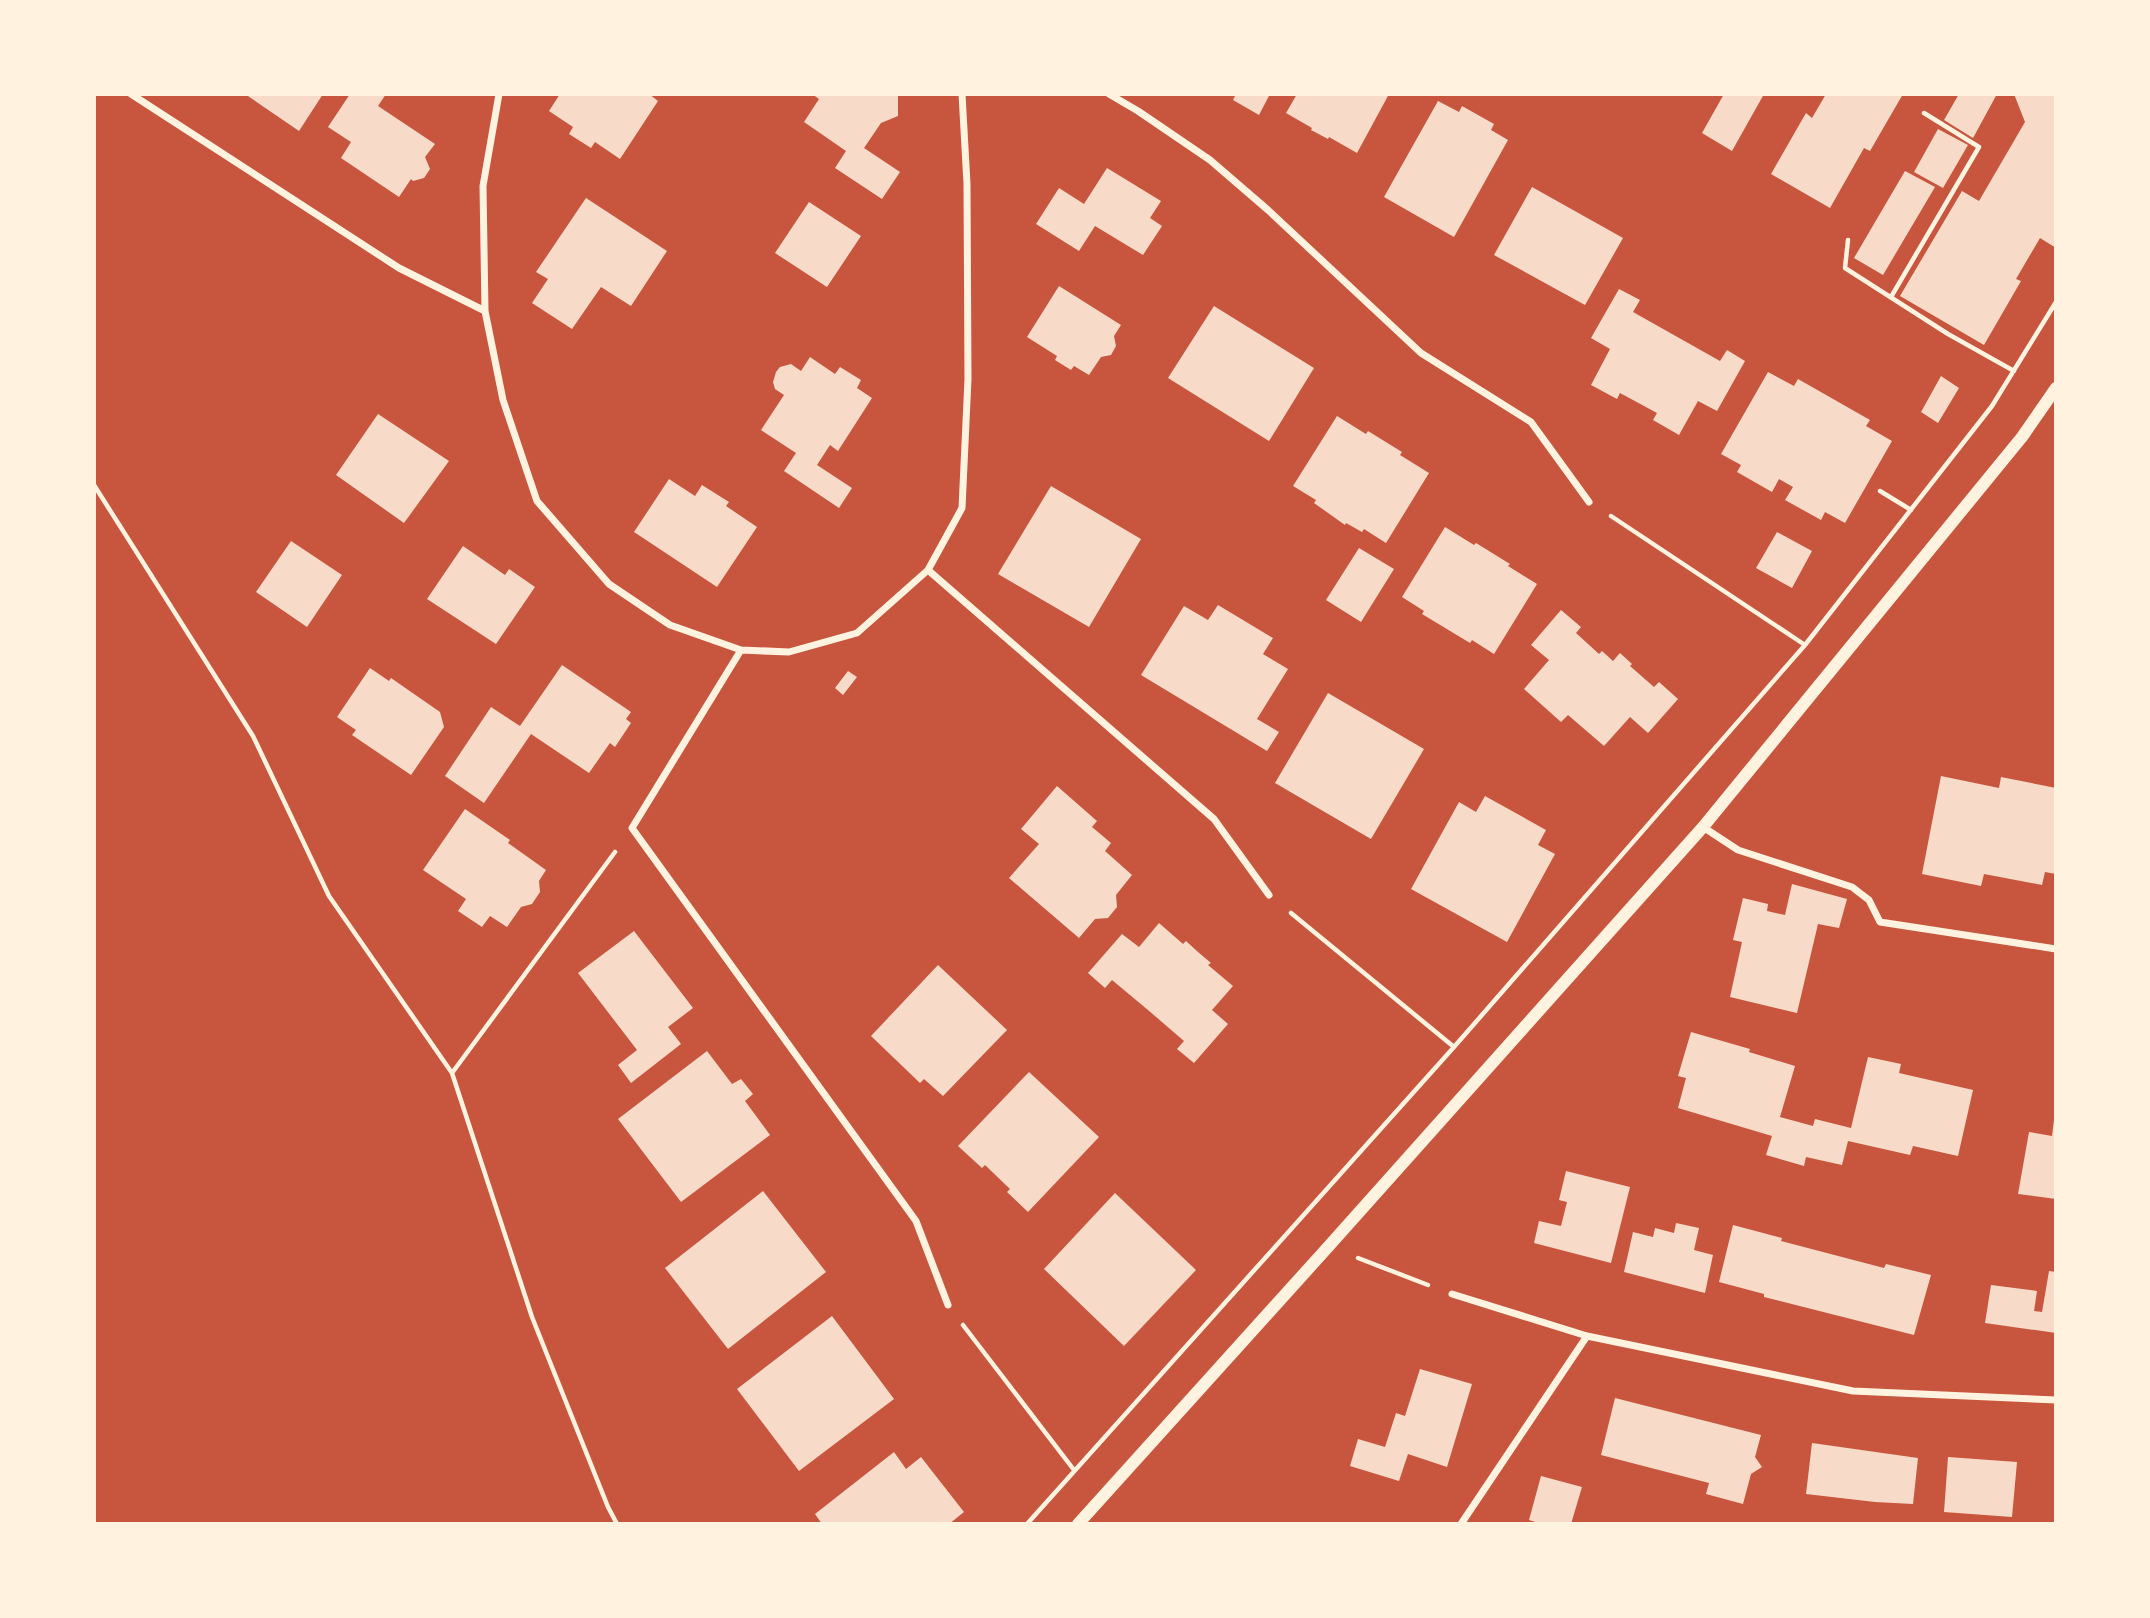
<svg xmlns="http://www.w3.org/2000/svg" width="2150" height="1618" viewBox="0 0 2150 1618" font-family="Inter,sans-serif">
<rect width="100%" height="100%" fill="#c8553d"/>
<path fill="#f7dbc8" d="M 245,94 L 323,94 L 299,131 Z
M 350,94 L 386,94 L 378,106 L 435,144 L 425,157 L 430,169 L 424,178 L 413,181 L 411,179 L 399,197 L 341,158 L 351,142 L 328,127 Z
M 560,94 L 649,94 L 658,101 L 620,159 L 595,142 L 591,148 L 569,134 L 573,127 L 549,111 Z
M 812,94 L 898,95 L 898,116 L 881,123 L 864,148 L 900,172 L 882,199 L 835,168 L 846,151 L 804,122 L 819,99 Z
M 1236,94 L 1270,94 L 1259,115 L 1233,100 Z
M 1297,94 L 1389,94 L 1357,153 L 1329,137 L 1328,139 L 1311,130 L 1312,128 L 1286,113 Z
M 1724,94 L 1764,94 L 1732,151 L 1702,133 Z
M 1826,94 L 1903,94 L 1870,151 L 1864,148 L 1830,208 L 1771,174 L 1806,113 L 1812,118 Z
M 1959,94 L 1997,94 L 1973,138 L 1944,120 Z
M 2014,94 L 2056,94 L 2056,248 L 2040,238 L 2016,279 L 2021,281 L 1984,345 L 1900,296 L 1962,191 L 1979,201 L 2025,122 Z
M 1438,101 L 1459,112 L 1462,106 L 1494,124 L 1491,130 L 1508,140 L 1454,237 L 1384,197 Z
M 1938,129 L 1968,145 L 1943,188 L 1914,172 Z
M 1107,168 L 1161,201 L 1150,218 L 1162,226 L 1143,255 L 1095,226 L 1079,251 L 1036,224 L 1059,188 L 1084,204 Z
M 1905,171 L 1935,187 L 1883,275 L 1854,258 Z
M 1532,187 L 1623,238 L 1585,305 L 1494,255 Z
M 586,198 L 667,251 L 631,306 L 601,287 L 572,329 L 532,303 L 548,279 L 536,272 Z
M 809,202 L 861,236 L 827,287 L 775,253 Z
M 1059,286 L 1121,325 L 1114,336 L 1116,346 L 1111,355 L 1101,357 L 1089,375 L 1074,366 L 1071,370 L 1055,360 L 1057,356 L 1027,337 Z
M 1619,289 L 1640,300 L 1633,312 L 1720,361 L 1727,350 L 1745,361 L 1717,411 L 1698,401 L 1679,435 L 1653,420 L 1657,413 L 1620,393 L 1617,399 L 1591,385 L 1610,349 L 1591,338 Z
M 1214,306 L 1314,368 L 1269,441 L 1168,378 Z
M 810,357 L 835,374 L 840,367 L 861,380 L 857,388 L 872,398 L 838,451 L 830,445 L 817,465 L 852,488 L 839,508 L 784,471 L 796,453 L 761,430 L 784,395 L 775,389 L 773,382 L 776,372 L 780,367 L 791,364 L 801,371 Z
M 1768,372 L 1794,386 L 1798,379 L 1870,420 L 1866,426 L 1892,441 L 1845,523 L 1825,512 L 1821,520 L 1785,500 L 1793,487 L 1779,479 L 1772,492 L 1737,472 L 1741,465 L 1721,454 Z
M 1941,376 L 1959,388 L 1938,423 L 1921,412 Z
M 378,414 L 449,461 L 404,523 L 336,475 Z
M 1337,416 L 1366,434 L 1368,431 L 1402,452 L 1400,455 L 1429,473 L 1386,543 L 1364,529 L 1362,532 L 1346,523 L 1345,525 L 1314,503 L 1316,500 L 1293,486 Z
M 669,479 L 695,496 L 702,485 L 729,502 L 726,506 L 757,527 L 717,587 L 634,532 Z
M 1051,486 L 1141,539 L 1089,627 L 998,574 Z
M 1445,527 L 1474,545 L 1476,543 L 1510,564 L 1508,566 L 1537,584 L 1494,654 L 1472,640 L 1470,643 L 1422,614 L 1424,611 L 1402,597 Z
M 1777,532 L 1812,551 L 1792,588 L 1756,568 Z
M 291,541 L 342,575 L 307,627 L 256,592 Z
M 463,546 L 505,575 L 509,569 L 535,587 L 496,644 L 427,599 Z
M 1359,548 L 1394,569 L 1361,622 L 1326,600 Z
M 1218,605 L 1273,638 L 1263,654 L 1288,669 L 1257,719 L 1279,732 L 1267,751 L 1141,675 L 1184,606 L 1208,620 Z
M 1561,610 L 1581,627 L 1576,633 L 1599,654 L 1602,651 L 1613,661 L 1620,653 L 1632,664 L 1630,666 L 1654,687 L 1659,682 L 1678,699 L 1648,733 L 1630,717 L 1604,746 L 1568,715 L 1561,722 L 1524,689 L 1549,660 L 1531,645 Z
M 562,665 L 631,712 L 626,719 L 631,723 L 615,747 L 610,743 L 589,773 L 531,734 L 484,803 L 445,776 L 491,707 L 520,726 Z
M 370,668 L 389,681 L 391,678 L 440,712 L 444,727 L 411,775 L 352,735 L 356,730 L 337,717 Z
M 848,671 L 857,677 L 843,695 L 835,688 Z
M 1328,693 L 1424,749 L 1371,839 L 1275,783 Z
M 1941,776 L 1999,788 L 2001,777 L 2056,788 L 2056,874 L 2045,872 L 2042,885 L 1984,874 L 1981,886 L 1922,874 Z
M 1057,786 L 1097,821 L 1092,827 L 1111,843 L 1105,851 L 1132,875 L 1116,895 L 1117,907 L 1108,918 L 1095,919 L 1079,938 L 1009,878 L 1039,844 L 1021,829 Z
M 1485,796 L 1546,830 L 1538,845 L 1555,854 L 1507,942 L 1411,889 L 1459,802 L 1476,812 Z
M 465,809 L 510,840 L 508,843 L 546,870 L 539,881 L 540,892 L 532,904 L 521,907 L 507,927 L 490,916 L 482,927 L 458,911 L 466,899 L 423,870 Z
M 1792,884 L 1847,899 L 1839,928 L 1818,924 L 1797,1013 L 1730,997 L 1742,942 L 1733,940 L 1743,898 L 1768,904 L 1767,911 L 1785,915 Z
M 1159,923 L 1183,944 L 1186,941 L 1198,952 L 1211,963 L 1208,965 L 1233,986 L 1212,1010 L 1228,1024 L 1194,1063 L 1177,1049 L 1184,1041 L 1148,1010 L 1112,980 L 1105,988 L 1088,973 L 1122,934 L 1139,947 Z
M 634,931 L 693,1008 L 668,1027 L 681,1044 L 631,1083 L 618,1065 L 637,1050 L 578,973 Z
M 938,965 L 1007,1030 L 943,1096 L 924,1079 L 920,1083 L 871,1036 Z
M 1691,1032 L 1750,1049 L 1749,1052 L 1795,1066 L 1780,1117 L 1813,1126 L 1815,1119 L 1851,1128 L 1868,1057 L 1901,1064 L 1899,1073 L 1973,1090 L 1958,1156 L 1913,1146 L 1910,1155 L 1848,1141 L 1842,1165 L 1806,1157 L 1804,1166 L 1766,1155 L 1772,1136 L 1678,1108 L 1686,1078 L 1678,1076 Z
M 707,1051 L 732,1084 L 741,1079 L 753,1094 L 745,1101 L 770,1135 L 681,1202 L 618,1119 Z
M 1029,1072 L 1099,1137 L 1028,1212 L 1007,1192 L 1010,1189 L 985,1165 L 982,1168 L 958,1146 Z
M 2054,1120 L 2056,1199 L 2018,1194 L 2029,1132 L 2052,1136 Z
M 1566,1171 L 1630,1187 L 1611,1263 L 1534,1243 L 1539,1221 L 1561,1226 L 1567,1202 L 1559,1200 Z
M 763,1191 L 826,1272 L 728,1349 L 665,1268 Z
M 1115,1193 L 1196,1270 L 1124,1346 L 1044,1269 Z
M 1676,1223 L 1699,1228 L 1694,1250 L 1713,1255 L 1705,1293 L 1624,1272 L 1633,1232 L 1653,1237 L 1655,1228 L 1674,1233 Z
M 1733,1225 L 1782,1238 L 1781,1241 L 1884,1268 L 1886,1264 L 1931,1275 L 1914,1335 L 1764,1297 L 1764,1294 L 1719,1282 Z
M 2049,1271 L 2056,1272 L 2056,1333 L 1985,1323 L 1991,1285 L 2037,1291 L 2034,1311 L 2042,1312 Z
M 832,1316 L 894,1399 L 799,1471 L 737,1389 Z
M 1420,1369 L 1472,1384 L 1447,1467 L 1408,1454 L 1399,1481 L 1350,1466 L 1358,1439 L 1385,1447 L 1396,1413 L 1405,1416 Z
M 1615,1398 L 1761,1435 L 1755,1457 L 1762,1467 L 1751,1474 L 1743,1504 L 1706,1494 L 1709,1483 L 1601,1455 Z
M 1812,1443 L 1918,1458 L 1913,1504 L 1875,1502 L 1806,1494 Z
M 894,1452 L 906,1469 L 921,1457 L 964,1512 L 949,1524 L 822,1524 L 815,1514 Z
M 1948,1457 L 2017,1462 L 2012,1517 L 1944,1512 Z
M 1541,1476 L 1582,1487 L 1571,1524 L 1542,1524 L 1529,1520 Z"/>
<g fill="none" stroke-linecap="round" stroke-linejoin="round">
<path stroke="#fff3e0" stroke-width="4.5" d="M 1848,240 L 1845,268 L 1948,334 L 2014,371
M 1891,297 L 1979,147 L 1924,113
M 94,485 L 253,736 L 329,896 L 452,1073 L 532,1317 L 608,1507 L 617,1524
M 1880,491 L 1911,510
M 1611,516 L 1805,645
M 1291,913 L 1454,1047
M 452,1073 L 615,852
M 1358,1258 L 1428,1285
M 963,1325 L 1074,1470
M 1027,1524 L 1454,1047 L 1805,645 L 1992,406 L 2056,302"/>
<path stroke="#fff3e0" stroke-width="7" d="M 131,94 L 399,268 L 485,311
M 499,94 L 483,186 L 485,311 L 503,400 L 537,501 L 609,584 L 670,625 L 741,650 L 789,652 L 857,633 L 928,570 L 962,508 L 968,379 L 967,184 L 962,94
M 1109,94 L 1138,111 L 1210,160 L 1268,210 L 1421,353 L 1531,422 L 1589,502
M 928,570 L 1214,819 L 1269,895
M 741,650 L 632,828 L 916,1221 L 948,1305
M 1703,827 L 1738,850 L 1852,887 L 1869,900 L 1880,922 L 2056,949
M 1452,1294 L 1587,1336 L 1853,1391 L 2056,1400
M 1461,1524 L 1587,1336"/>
<path stroke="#fff3e0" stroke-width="12" d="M 1078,1524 L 1328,1247 L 1703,827 L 2022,437 L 2056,388"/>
</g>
<rect width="2150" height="1618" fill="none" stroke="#fff3e0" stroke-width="192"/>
</svg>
